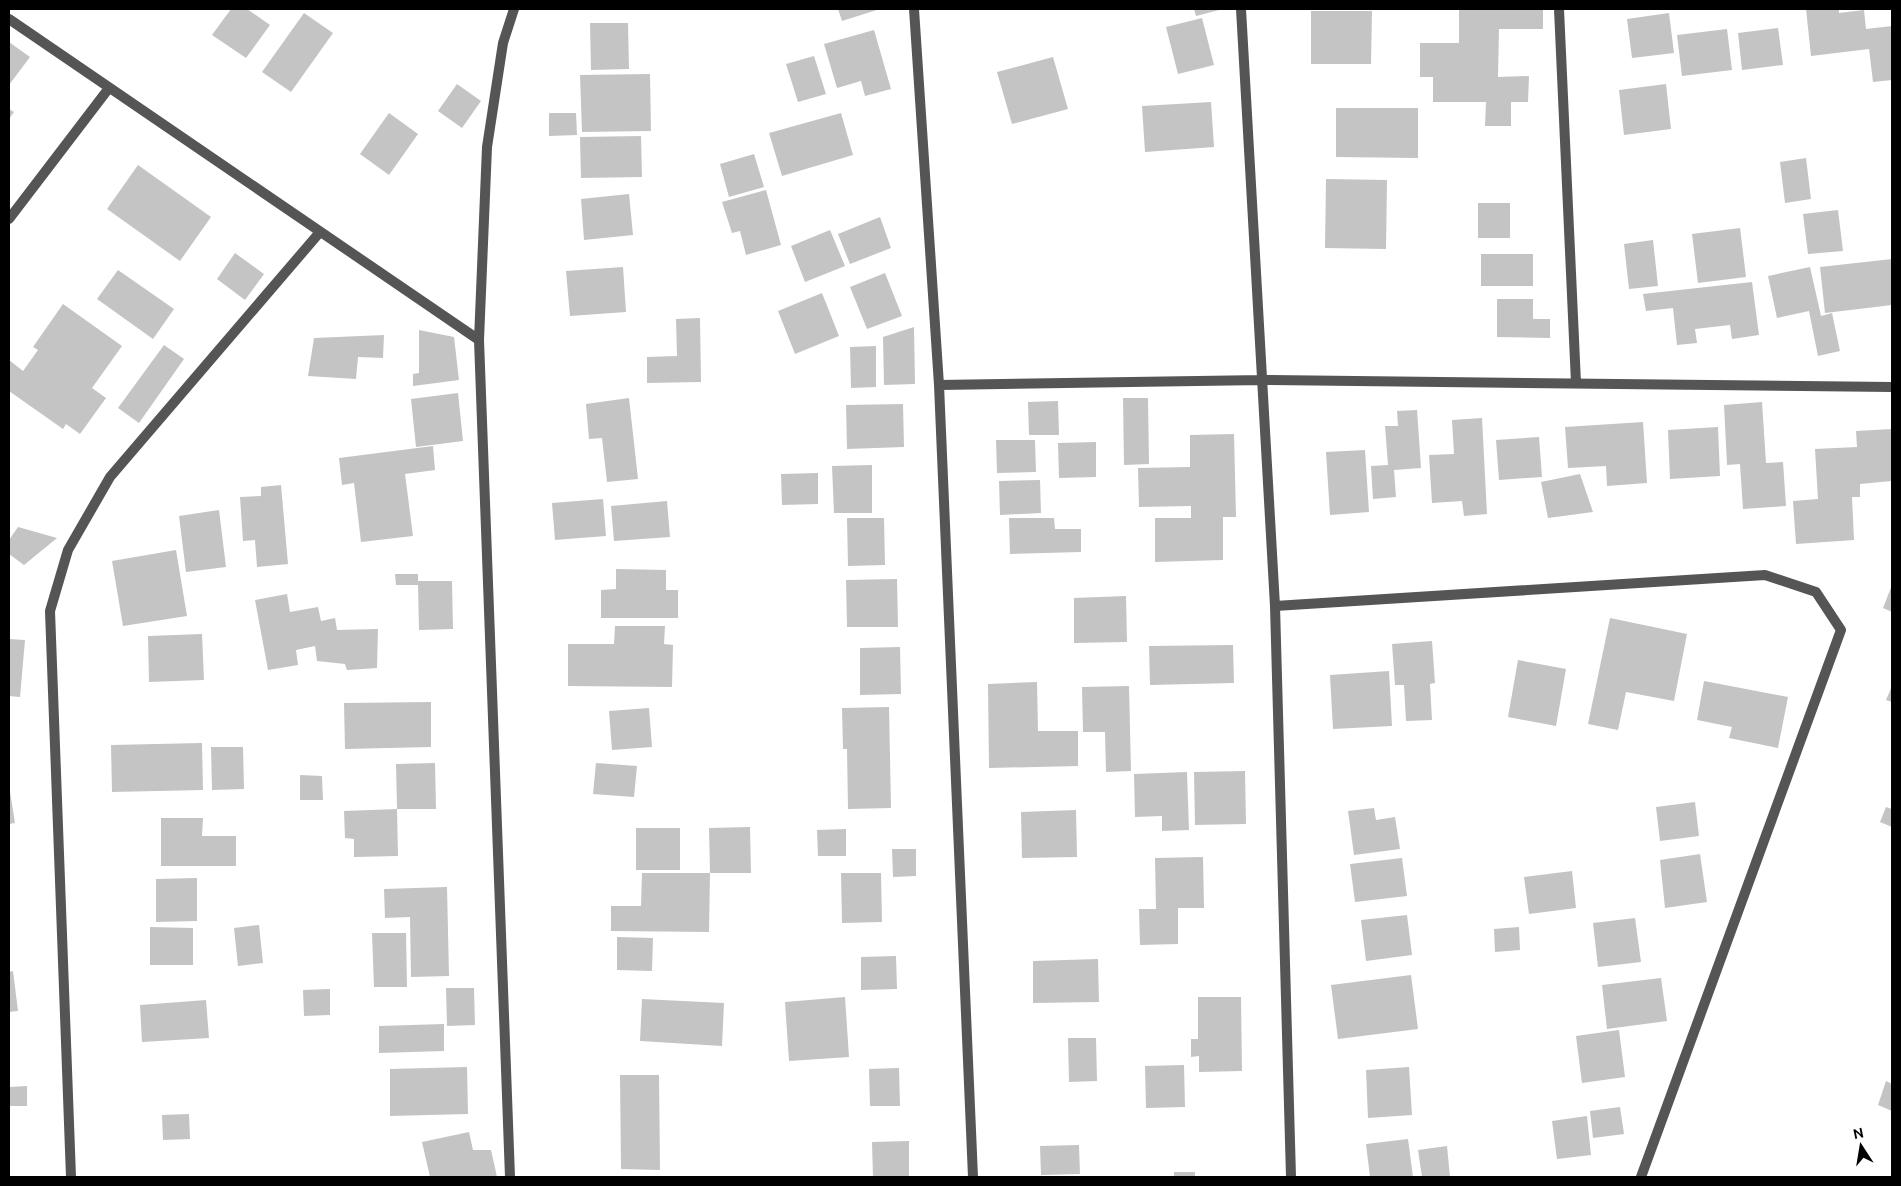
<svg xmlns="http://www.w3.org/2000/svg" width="1901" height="1186" viewBox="0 0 1901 1186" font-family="Ubuntu,sans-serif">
<rect width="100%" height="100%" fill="#fff"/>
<path fill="#c4c4c4" d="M 231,9 L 247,9 L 270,25 L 246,58 L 212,35 Z
M 838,9 L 880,9 L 842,21 Z
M 1194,9 L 1223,9 L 1196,16 Z
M 1459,9 L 1543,9 L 1543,29 L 1499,29 L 1498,77 L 1529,76 L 1528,102 L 1511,102 L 1511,126 L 1485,126 L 1486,102 L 1433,102 L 1433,77 L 1420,77 L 1420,43 L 1459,43 Z
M 1806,9 L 1839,9 L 1839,13 L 1864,10 L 1866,29 L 1892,26 L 1892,80 L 1873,82 L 1869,49 L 1811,56 Z
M 1311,11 L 1372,11 L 1371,64 L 1311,64 Z
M 304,13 L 333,33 L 291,92 L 262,72 Z
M 1669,13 L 1674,53 L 1632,58 L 1627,19 Z
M 1202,18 L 1214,65 L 1178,74 L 1166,27 Z
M 590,23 L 628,23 L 629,69 L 591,70 Z
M 1778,28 L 1783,65 L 1742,70 L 1738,33 Z
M 1727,29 L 1732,70 L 1682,76 L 1677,35 Z
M 874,30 L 891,89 L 865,96 L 861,81 L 837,88 L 824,44 Z
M 9,42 L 30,57 L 9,85 Z
M 814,56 L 826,94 L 798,102 L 786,64 Z
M 1053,57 L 1068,109 L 1012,124 L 997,72 Z
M 650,74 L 651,131 L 582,132 L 580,75 Z
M 457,84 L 481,101 L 462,128 L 438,111 Z
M 1666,84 L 1671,129 L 1624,135 L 1619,90 Z
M 1211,102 L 1214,147 L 1145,152 L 1142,106 Z
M 1336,108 L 1418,108 L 1418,158 L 1336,157 Z
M 9,109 L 14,112 L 9,119 Z
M 389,113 L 418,134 L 389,175 L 360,154 Z
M 549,113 L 576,113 L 577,135 L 549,136 Z
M 841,113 L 853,155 L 782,176 L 769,133 Z
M 641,136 L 642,177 L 581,178 L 580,137 Z
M 754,154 L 764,187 L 729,197 L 720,164 Z
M 1806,158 L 1811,199 L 1785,203 L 1780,162 Z
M 138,165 L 211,217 L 180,261 L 107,209 Z
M 1326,179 L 1387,180 L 1386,249 L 1325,248 Z
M 766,190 L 781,245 L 746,255 L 740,231 L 732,233 L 722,202 Z
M 629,194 L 633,235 L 584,240 L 581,199 Z
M 1478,203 L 1510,203 L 1510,238 L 1478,238 Z
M 1838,210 L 1843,251 L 1808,254 L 1803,214 Z
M 880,217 L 891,248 L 850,264 L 838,234 Z
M 1740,228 L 1746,277 L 1698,283 L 1692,234 Z
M 830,230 L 845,266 L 805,282 L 791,246 Z
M 1653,240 L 1658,286 L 1629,289 L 1624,244 Z
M 235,253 L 264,274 L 245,300 L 217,279 Z
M 1481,254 L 1533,254 L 1533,286 L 1481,286 Z
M 1892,259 L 1892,305 L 1825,313 L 1820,267 Z
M 623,267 L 626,312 L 570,316 L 566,271 Z
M 1810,267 L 1821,316 L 1832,313 L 1840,351 L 1818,356 L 1809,311 L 1777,318 L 1768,276 Z
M 118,270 L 174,309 L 153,339 L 97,299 Z
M 885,273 L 902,316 L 867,329 L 850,287 Z
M 1752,282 L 1759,335 L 1732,339 L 1730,325 L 1695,329 L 1697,343 L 1677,345 L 1673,308 L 1646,311 L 1643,294 Z
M 822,293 L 839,336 L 795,354 L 778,311 Z
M 1497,299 L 1533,299 L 1533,319 L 1550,319 L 1550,338 L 1497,337 Z
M 63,304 L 122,346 L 92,388 L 106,398 L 80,434 L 66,424 L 63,429 L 9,391 L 9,360 L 23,371 L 38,350 L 33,347 Z
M 700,318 L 701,382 L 647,383 L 647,357 L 677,356 L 676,319 Z
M 914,327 L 915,384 L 884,385 L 883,337 Z
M 419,330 L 454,337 L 459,380 L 413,386 L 413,374 L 419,373 Z
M 384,335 L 383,358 L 358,357 L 356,379 L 308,376 L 314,338 Z
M 164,345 L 184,359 L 139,423 L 118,408 Z
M 876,346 L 876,387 L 851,388 L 850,347 Z
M 458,393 L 463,441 L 416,447 L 411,399 Z
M 629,398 L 638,479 L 607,482 L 602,438 L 589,439 L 586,404 Z
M 1123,398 L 1148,398 L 1149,464 L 1124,465 Z
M 1058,401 L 1059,435 L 1029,435 L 1028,402 Z
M 1762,402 L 1766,463 L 1783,462 L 1786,506 L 1743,509 L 1740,464 L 1727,465 L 1724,405 Z
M 903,404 L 904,447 L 847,449 L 846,405 Z
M 1417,410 L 1421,468 L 1394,470 L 1396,497 L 1373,499 L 1371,466 L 1388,465 L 1385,426 L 1398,426 L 1397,411 Z
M 1482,418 L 1487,514 L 1464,516 L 1462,501 L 1432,503 L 1429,455 L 1454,454 L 1452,420 Z
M 1643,422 L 1647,483 L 1607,486 L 1606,466 L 1568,468 L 1565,427 Z
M 1718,427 L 1720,476 L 1670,479 L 1668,430 Z
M 1892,429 L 1892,481 L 1860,484 L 1860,497 L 1852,497 L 1854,540 L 1796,544 L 1793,501 L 1818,499 L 1815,449 L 1857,447 L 1856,431 Z
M 1234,434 L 1236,517 L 1223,517 L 1223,560 L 1155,562 L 1155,518 L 1191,518 L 1191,506 L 1139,507 L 1138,468 L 1190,467 L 1190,435 Z
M 1539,437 L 1542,477 L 1499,480 L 1496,440 Z
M 996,440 L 1035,440 L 1036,472 L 997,473 Z
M 1096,442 L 1096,477 L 1059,478 L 1058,443 Z
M 433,446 L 435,470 L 405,474 L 413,536 L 361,542 L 354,483 L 342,485 L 339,458 Z
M 1365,450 L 1369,512 L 1330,515 L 1326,452 Z
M 872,465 L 872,513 L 834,513 L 832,466 Z
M 818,473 L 818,504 L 782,505 L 781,474 Z
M 1580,474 L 1593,512 L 1548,518 L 1541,482 Z
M 1040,480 L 1041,513 L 1000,515 L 999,481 Z
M 281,485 L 288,564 L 257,567 L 255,540 L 243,541 L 240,497 L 261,496 L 261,487 Z
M 603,499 L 606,536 L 555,540 L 552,503 Z
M 667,501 L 670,537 L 614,541 L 611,506 Z
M 219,510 L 226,567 L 186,572 L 179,516 Z
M 847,518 L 884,518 L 885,565 L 848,566 Z
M 1009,518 L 1054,518 L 1055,529 L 1081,529 L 1081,552 L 1010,554 Z
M 18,527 L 57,538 L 24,565 L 9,554 L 9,540 Z
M 176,550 L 187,616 L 123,626 L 112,561 Z
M 616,569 L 666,570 L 666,590 L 678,590 L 678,618 L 601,618 L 601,590 L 616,589 Z
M 395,574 L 418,574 L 418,581 L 452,581 L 453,629 L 419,630 L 418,585 L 396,585 Z
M 897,579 L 898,627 L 847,627 L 846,580 Z
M 1892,585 L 1892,612 L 1883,608 Z
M 287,594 L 290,612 L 318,607 L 321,621 L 335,618 L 337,630 L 378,629 L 377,668 L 347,670 L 345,664 L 317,661 L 315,646 L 296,650 L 298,665 L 268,670 L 255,600 Z
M 1126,596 L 1127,642 L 1074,643 L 1074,598 Z
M 1610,618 L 1687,634 L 1674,701 L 1626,692 L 1618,730 L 1588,724 Z
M 615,626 L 665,626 L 664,644 L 673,645 L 672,687 L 568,686 L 568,644 L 614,644 Z
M 202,634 L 204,680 L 149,682 L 148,636 Z
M 9,639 L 25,640 L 20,697 L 9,696 Z
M 1432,641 L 1435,683 L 1430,684 L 1432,720 L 1406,721 L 1404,685 L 1395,685 L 1392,644 Z
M 1233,645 L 1234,683 L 1150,685 L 1149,646 Z
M 900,647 L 901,694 L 860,695 L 860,648 Z
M 1518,660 L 1566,669 L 1556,726 L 1508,717 Z
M 1389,671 L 1392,726 L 1333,729 L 1330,675 Z
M 1704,681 L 1788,697 L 1778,748 L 1729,738 L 1732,727 L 1697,720 Z
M 1037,682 L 1038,731 L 1078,731 L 1078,766 L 989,768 L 988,684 Z
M 1129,686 L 1131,771 L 1106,772 L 1105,732 L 1083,732 L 1082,687 Z
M 1892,686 L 1892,702 L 1886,700 Z
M 431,702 L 431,747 L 345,749 L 344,703 Z
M 889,707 L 891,808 L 848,809 L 847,749 L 843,749 L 842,708 Z
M 649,708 L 652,747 L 612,750 L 609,711 Z
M 202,743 L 203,790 L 112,792 L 111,745 Z
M 211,747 L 243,747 L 244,789 L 212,790 Z
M 435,763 L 436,809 L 397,809 L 398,856 L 354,857 L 354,839 L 345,838 L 344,811 L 397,809 L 396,764 Z
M 596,763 L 637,766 L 634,797 L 593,794 Z
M 1245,771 L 1246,824 L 1195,825 L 1194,772 Z
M 1187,772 L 1189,830 L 1162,831 L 1162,816 L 1135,817 L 1134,774 Z
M 300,775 L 322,776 L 323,800 L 300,800 Z
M 9,785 L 15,823 L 9,824 Z
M 1695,802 L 1699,836 L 1660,841 L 1656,807 Z
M 1886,807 L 1892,809 L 1892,827 L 1880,822 Z
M 1374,808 L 1376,820 L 1395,817 L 1400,849 L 1354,855 L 1348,811 Z
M 1076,810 L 1077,857 L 1022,858 L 1021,812 Z
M 161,818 L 203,818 L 202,836 L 236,836 L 236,866 L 161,866 Z
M 750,827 L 751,873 L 710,873 L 709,932 L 611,931 L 611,906 L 641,906 L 642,873 L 710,873 L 709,828 Z
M 636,828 L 680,828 L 680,870 L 636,870 Z
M 846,829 L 846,856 L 818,856 L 817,830 Z
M 892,849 L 916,849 L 916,876 L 893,877 Z
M 1700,854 L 1707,902 L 1665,908 L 1660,860 Z
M 1203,857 L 1204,908 L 1178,908 L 1178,944 L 1140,945 L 1139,909 L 1156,909 L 1155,858 Z
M 1402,858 L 1407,896 L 1355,902 L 1350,864 Z
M 1572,871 L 1576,908 L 1529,914 L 1524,877 Z
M 841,873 L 881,873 L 882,922 L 842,923 Z
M 197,878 L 197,921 L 156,922 L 156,879 Z
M 447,887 L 449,976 L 411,977 L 410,917 L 385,918 L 384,889 Z
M 1407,915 L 1412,955 L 1366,961 L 1361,920 Z
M 1635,918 L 1641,962 L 1598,967 L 1593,923 Z
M 259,925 L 263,963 L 238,966 L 234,928 Z
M 150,927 L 193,928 L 193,965 L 150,965 Z
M 1519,927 L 1520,950 L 1495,952 L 1494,929 Z
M 372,933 L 406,933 L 407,987 L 374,987 Z
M 617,937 L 653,938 L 652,971 L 617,970 Z
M 896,956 L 897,989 L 861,990 L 861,957 Z
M 1098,959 L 1099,1002 L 1033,1003 L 1033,961 Z
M 13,971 L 18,1011 L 9,1012 L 9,972 Z
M 1411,975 L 1418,1029 L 1338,1039 L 1331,985 Z
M 1661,978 L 1667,1021 L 1607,1029 L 1602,985 Z
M 446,988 L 474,988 L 475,1025 L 447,1026 Z
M 330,989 L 330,1015 L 304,1016 L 303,990 Z
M 845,997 L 849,1057 L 789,1061 L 785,1002 Z
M 1198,997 L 1241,997 L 1242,1071 L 1199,1072 L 1199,1056 L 1191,1057 L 1191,1039 L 1198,1039 Z
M 642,999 L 724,1003 L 722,1046 L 640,1041 Z
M 206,1000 L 209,1038 L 142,1042 L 140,1005 Z
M 444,1024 L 444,1051 L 379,1053 L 379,1026 Z
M 1619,1030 L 1625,1077 L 1582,1083 L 1576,1036 Z
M 1068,1038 L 1096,1038 L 1097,1081 L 1069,1082 Z
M 1184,1065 L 1185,1107 L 1146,1108 L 1145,1066 Z
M 467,1067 L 468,1114 L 390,1116 L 390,1069 Z
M 1409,1067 L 1412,1115 L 1368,1118 L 1366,1070 Z
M 899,1068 L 900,1106 L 870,1106 L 869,1069 Z
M 620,1075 L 659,1075 L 660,1170 L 621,1169 Z
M 1886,1081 L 1892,1084 L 1892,1111 L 1878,1105 Z
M 27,1086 L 27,1106 L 9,1106 L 9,1087 Z
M 1620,1107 L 1624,1134 L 1593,1138 L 1590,1111 Z
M 189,1114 L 190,1139 L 163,1140 L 162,1115 Z
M 1587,1116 L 1591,1155 L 1557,1159 L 1552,1121 Z
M 469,1132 L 473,1150 L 491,1150 L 497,1177 L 430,1177 L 422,1142 Z
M 1408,1139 L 1413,1177 L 1370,1177 L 1366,1144 Z
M 909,1141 L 909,1177 L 873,1177 L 872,1142 Z
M 1079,1145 L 1080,1174 L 1041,1175 L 1040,1146 Z
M 1447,1146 L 1450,1177 L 1422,1177 L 1418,1150 Z
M 1174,1172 L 1195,1172 L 1195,1177 L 1174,1177 Z"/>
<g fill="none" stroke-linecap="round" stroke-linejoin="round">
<path stroke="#555" stroke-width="10" d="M 914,9 L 939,385 L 973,1177
M 1241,9 L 1275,606 L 1291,1177
M 1559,9 L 1576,383
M 9,19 L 479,340
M 9,219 L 109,88
M 939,385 L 1263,380 L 1892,387
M 1275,606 L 1765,575 L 1816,592 L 1841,630 L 1641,1177
M 71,1177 L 50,611 L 68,550 L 110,477 L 320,232
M 510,1177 L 479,340 L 487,147 L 503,43 L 514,9"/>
</g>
<rect width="1901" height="1186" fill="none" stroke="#000000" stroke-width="20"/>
<g transform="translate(1861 1146) rotate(348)" stroke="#ffffff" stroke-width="4" paint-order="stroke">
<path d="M0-4L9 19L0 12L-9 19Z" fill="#000000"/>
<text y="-8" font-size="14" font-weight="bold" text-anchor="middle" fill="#000000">N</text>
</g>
</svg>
